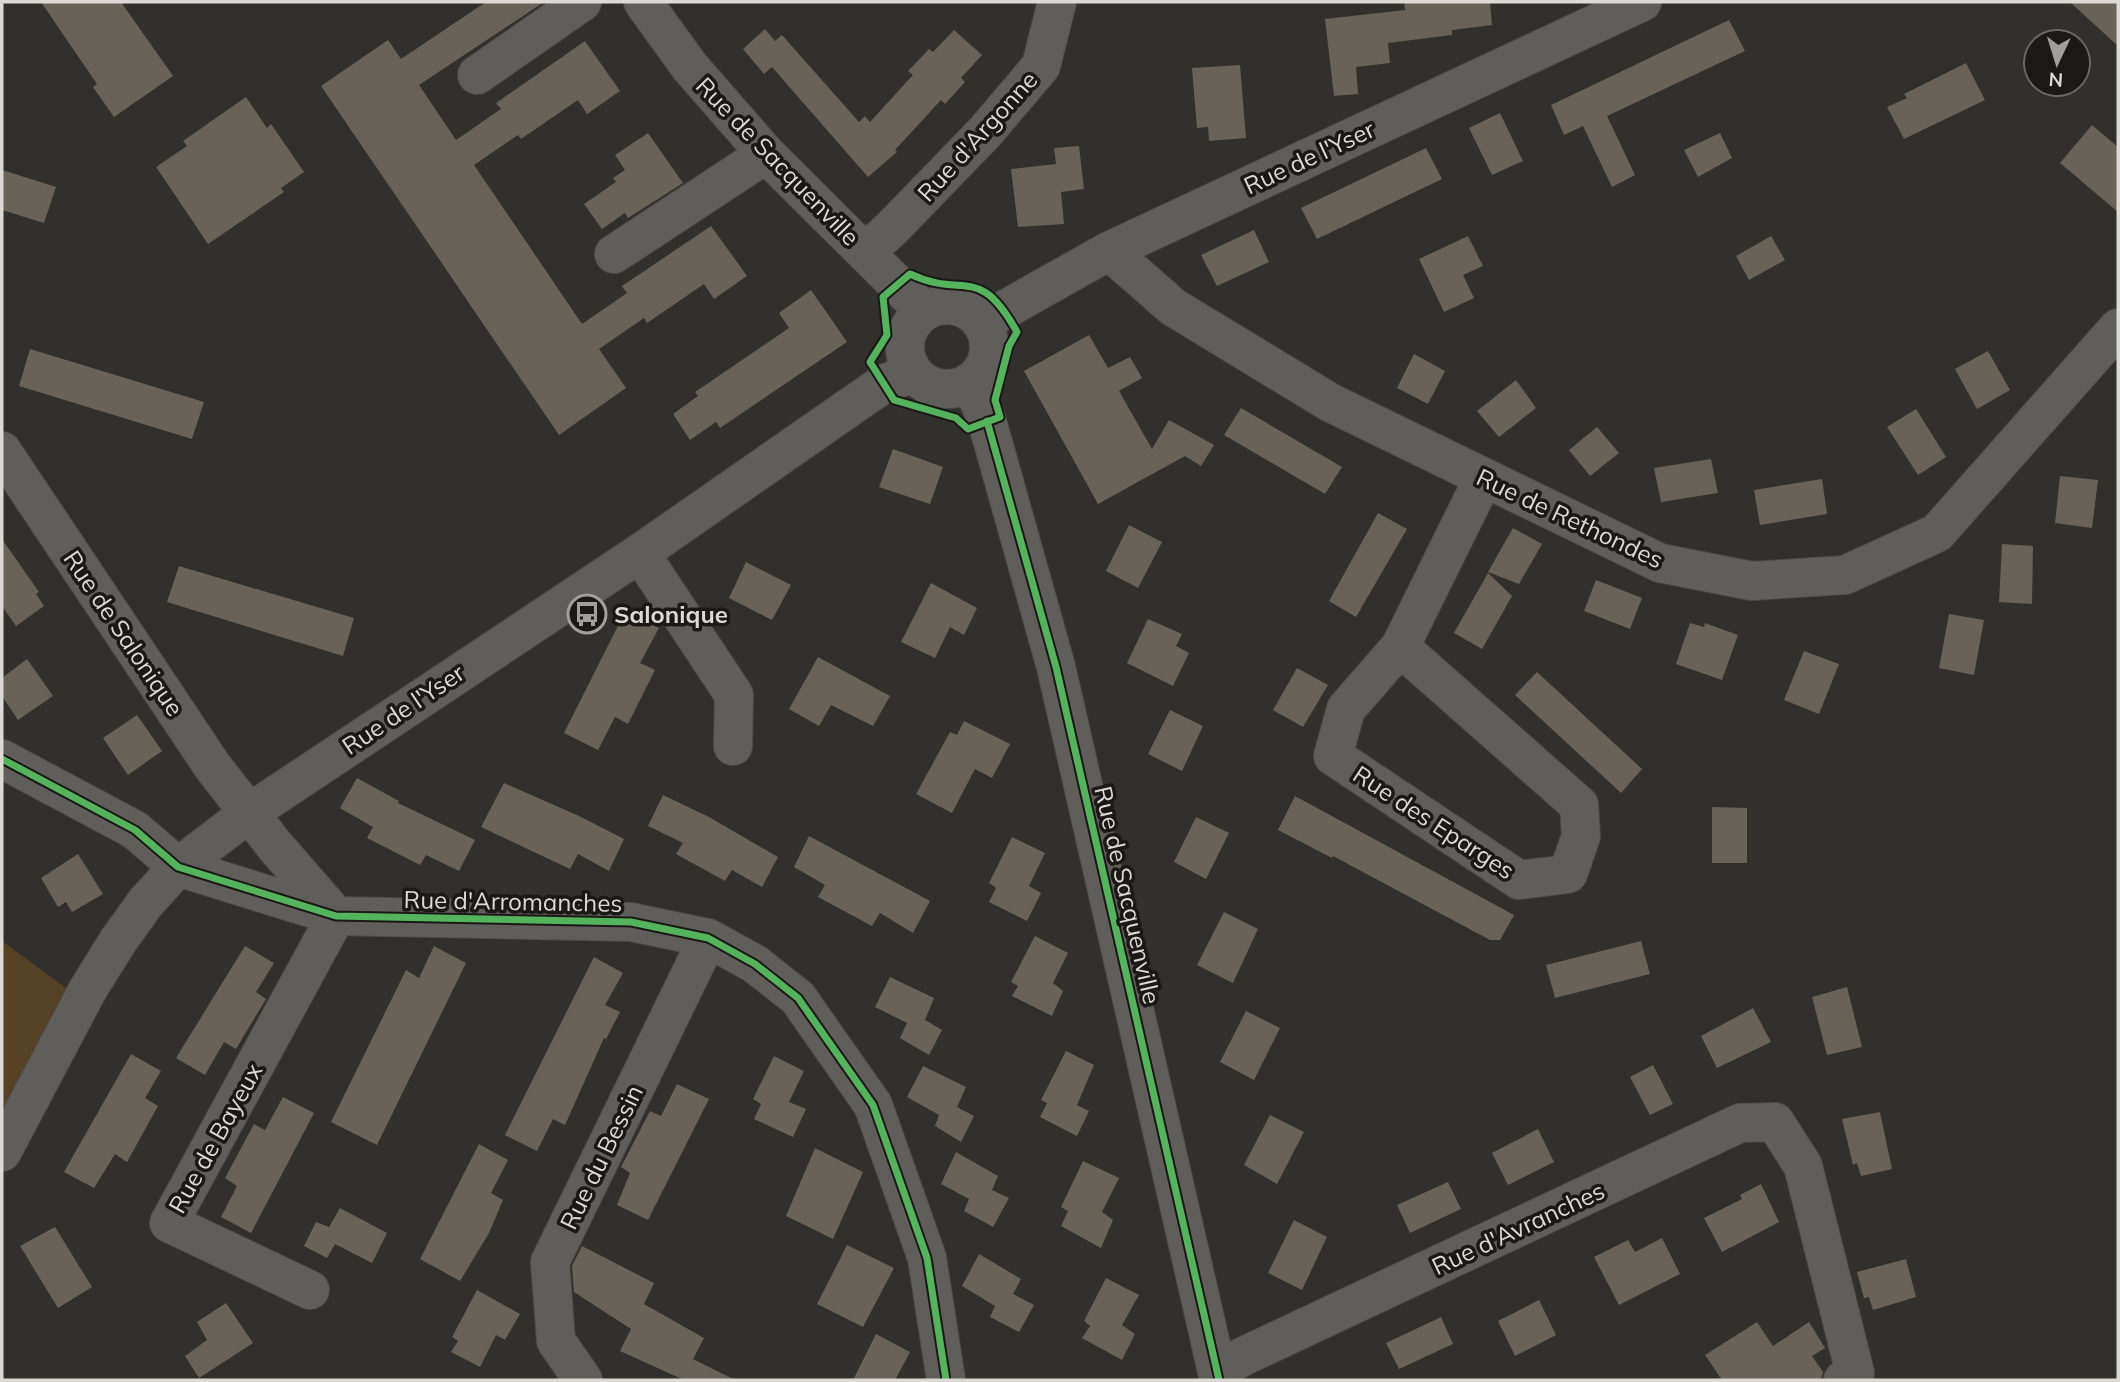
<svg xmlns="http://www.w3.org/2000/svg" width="2120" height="1382" viewBox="0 0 2120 1382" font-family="Mulish,sans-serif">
<rect width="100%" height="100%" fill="#32302d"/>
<path fill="#554123" d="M 2,941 L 73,993 L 2,1137 Z"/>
<path fill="#686258" d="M 41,2 L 121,2 L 173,76 L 114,117 L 93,87 L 97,84 Z
M 486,2 L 544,2 L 419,85 L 456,140 L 501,109 L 496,103 L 585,41 L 620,91 L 587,114 L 578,100 L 521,139 L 518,135 L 474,165 L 582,324 L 627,293 L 622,286 L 711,226 L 747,276 L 714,299 L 704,284 L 647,323 L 644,318 L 599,349 L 626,388 L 559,435 L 321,86 L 388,40 L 401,59 Z
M 1404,2 L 1490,2 L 1492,25 L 1452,30 L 1452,35 L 1388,43 L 1390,63 L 1356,67 L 1358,94 L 1334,96 L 1325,19 L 1405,10 Z
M 2070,2 L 2118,2 L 2118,46 Z
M 1729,20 L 1745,51 L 1607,116 L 1635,175 L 1612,187 L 1583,126 L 1564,135 L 1551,105 Z
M 765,29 L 775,41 L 782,35 L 859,122 L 865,116 L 870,122 L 913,75 L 908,71 L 929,49 L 933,52 L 954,30 L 982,55 L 961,78 L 965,82 L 945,104 L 941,100 L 895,150 L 897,152 L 868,177 L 772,67 L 764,74 L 743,49 Z
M 1966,63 L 1985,100 L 1904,139 L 1887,107 L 1907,98 L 1904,94 Z
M 1240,65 L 1246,138 L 1209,141 L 1208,127 L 1197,128 L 1192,68 Z
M 246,97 L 267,128 L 271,124 L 304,172 L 281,188 L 284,192 L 208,244 L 156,167 L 187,146 L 183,141 Z
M 1500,113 L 1523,161 L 1492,175 L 1469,128 Z
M 2092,125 L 2118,147 L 2118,212 L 2060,163 Z
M 648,133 L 683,183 L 628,218 L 625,213 L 602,229 L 584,204 L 616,182 L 613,178 L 625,170 L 615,155 Z
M 1720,133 L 1732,158 L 1698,177 L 1684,150 Z
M 1079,146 L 1084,189 L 1061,192 L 1064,224 L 1018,227 L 1011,169 L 1056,164 L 1054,148 Z
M 1426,148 L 1442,179 L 1317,239 L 1301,208 Z
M 2,170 L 56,187 L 44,223 L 2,210 Z
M 1254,230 L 1269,262 L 1217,286 L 1201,255 Z
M 1468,236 L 1483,266 L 1463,275 L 1474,298 L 1444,312 L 1419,259 Z
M 1771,236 L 1785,260 L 1749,280 L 1736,256 Z
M 811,290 L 847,342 L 720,428 L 716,422 L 690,440 L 673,414 L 698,396 L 695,392 L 789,328 L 779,313 Z
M 1089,335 L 1108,368 L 1130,357 L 1142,378 L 1119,391 L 1152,449 L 1169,420 L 1214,445 L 1201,466 L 1185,456 L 1098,504 L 1024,371 Z
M 30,349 L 204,402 L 192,439 L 19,386 Z
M 1988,351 L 2010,390 L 1977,409 L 1955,369 Z
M 1414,354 L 1445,371 L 1428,404 L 1397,388 Z
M 1516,380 L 1536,408 L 1499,437 L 1477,411 Z
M 1241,408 L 1342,467 L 1325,494 L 1224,435 Z
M 1916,409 L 1946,457 L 1918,475 L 1887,427 Z
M 1597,427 L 1619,453 L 1590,476 L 1569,450 Z
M 893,449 L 943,467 L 930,504 L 879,487 Z
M 1711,459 L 1718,493 L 1661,502 L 1654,468 Z
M 2060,476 L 2098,480 L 2092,528 L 2055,523 Z
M 1822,479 L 1827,514 L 1760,525 L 1754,490 Z
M 1378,513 L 1407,529 L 1356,617 L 1329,601 Z
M 1129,525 L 1162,542 L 1138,588 L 1106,571 Z
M 1513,528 L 1542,544 L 1519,584 L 1488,572 Z
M 2,539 L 39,592 L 36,594 L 44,606 L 16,626 L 2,606 Z
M 2002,544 L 2033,546 L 2032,604 L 1999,602 Z
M 746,562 L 791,585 L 772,620 L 729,598 Z
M 179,566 L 354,618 L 343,656 L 167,602 Z
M 1488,573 L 1512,596 L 1482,649 L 1454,633 Z
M 1596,580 L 1642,598 L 1630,629 L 1584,611 Z
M 931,583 L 977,608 L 964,635 L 950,627 L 935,658 L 901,642 Z
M 625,612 L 659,628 L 640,663 L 655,670 L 628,724 L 615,717 L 598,750 L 564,733 Z
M 1949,614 L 1984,620 L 1974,675 L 1939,668 Z
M 1148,619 L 1182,634 L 1176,646 L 1189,653 L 1173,686 L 1127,663 Z
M 1690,623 L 1704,627 L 1705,623 L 1738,635 L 1722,680 L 1676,664 Z
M 1804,651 L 1839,664 L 1819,714 L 1784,700 Z
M 818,657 L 890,696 L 873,726 L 831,705 L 819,726 L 789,709 Z
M 27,659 L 53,696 L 18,720 L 2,696 L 2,678 Z
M 1297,668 L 1328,685 L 1303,727 L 1273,710 Z
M 1537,672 L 1642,769 L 1621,793 L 1515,695 Z
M 1170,710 L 1203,726 L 1182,771 L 1148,754 Z
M 137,715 L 162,751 L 128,775 L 103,738 Z
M 964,721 L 1010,744 L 992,778 L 975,769 L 952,813 L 916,794 L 950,732 L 957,735 Z
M 357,778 L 399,801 L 398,803 L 475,840 L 459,871 L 426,855 L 420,865 L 367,838 L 373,827 L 340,808 Z
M 504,783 L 579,816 L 624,839 L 609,871 L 578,854 L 570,869 L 481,827 Z
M 663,795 L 709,817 L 778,857 L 762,887 L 732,870 L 725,881 L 676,854 L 683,843 L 648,826 Z
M 1295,796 L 1514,915 L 1500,940 L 1490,940 L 1333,856 L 1332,858 L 1278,830 Z
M 1712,807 L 1747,808 L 1747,863 L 1712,863 Z
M 1196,817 L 1229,833 L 1206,879 L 1174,862 Z
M 809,836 L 930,901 L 913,933 L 880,913 L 872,926 L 818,897 L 825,885 L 794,867 Z
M 1012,837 L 1045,853 L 1029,886 L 1041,893 L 1027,921 L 989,902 L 996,888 L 989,883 Z
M 78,854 L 103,894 L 72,912 L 66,902 L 58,907 L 41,878 Z
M 1224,912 L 1258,929 L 1233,983 L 1197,965 Z
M 1035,936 L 1068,953 L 1053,983 L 1063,991 L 1052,1016 L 1012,996 L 1018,986 L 1011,982 Z
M 1641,941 L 1650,974 L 1555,998 L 1546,965 Z
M 245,946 L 274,963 L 256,992 L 266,999 L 236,1049 L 224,1042 L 205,1075 L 176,1058 Z
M 434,946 L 466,963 L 377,1145 L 331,1122 L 406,970 L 419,978 Z
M 594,957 L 623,973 L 605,1005 L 620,1012 L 606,1039 L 604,1038 L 565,1125 L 553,1119 L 537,1151 L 505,1135 Z
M 890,977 L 934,998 L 925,1020 L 942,1030 L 929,1055 L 900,1038 L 907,1023 L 875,1007 Z
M 1847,987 L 1862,1047 L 1827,1055 L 1812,997 Z
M 1753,1008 L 1771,1042 L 1717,1068 L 1701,1036 Z
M 1246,1011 L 1280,1028 L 1254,1080 L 1220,1062 Z
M 1066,1051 L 1094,1065 L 1077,1105 L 1089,1111 L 1077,1136 L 1040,1117 L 1047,1103 L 1041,1100 Z
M 131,1054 L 161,1071 L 145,1098 L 158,1106 L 127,1162 L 115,1154 L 94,1188 L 64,1172 Z
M 774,1056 L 804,1071 L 789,1102 L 806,1109 L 793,1137 L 754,1119 L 761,1104 L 753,1099 Z
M 1653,1065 L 1673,1104 L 1650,1115 L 1630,1077 Z
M 923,1066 L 966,1087 L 957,1107 L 974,1116 L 961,1142 L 935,1126 L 939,1115 L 907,1097 Z
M 677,1084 L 709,1099 L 648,1220 L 617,1205 L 630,1173 L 621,1167 L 650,1111 L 661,1116 Z
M 283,1097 L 314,1113 L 251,1233 L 221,1217 L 237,1186 L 225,1178 L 254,1124 L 265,1130 Z
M 1880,1112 L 1892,1169 L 1861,1176 L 1857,1163 L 1853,1165 L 1842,1119 Z
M 1270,1115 L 1304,1132 L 1277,1184 L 1244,1165 Z
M 1538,1129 L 1554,1162 L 1508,1185 L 1492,1153 Z
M 479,1144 L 508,1160 L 491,1193 L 503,1200 L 489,1233 L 460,1281 L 420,1259 Z
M 815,1148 L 863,1172 L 833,1239 L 786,1216 Z
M 956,1152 L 998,1176 L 992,1190 L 1009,1198 L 993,1227 L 964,1211 L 969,1199 L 941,1184 Z
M 1083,1161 L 1119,1178 L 1102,1212 L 1113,1220 L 1101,1248 L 1061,1226 L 1068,1211 L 1061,1207 Z
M 1448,1182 L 1461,1209 L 1410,1233 L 1397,1205 Z
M 1761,1184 L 1779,1222 L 1722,1252 L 1704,1218 L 1742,1199 L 1740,1195 Z
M 340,1208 L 387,1233 L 372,1263 L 335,1244 L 327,1258 L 304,1246 L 316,1222 L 329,1227 Z
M 1294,1220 L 1327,1237 L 1302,1290 L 1268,1273 Z
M 55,1227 L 92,1287 L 58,1308 L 20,1246 Z
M 1662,1238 L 1680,1274 L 1619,1305 L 1594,1257 L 1628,1240 L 1635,1252 Z
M 847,1245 L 894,1268 L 863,1327 L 817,1304 Z
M 582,1246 L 654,1283 L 644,1304 L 704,1338 L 693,1359 L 735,1380 L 684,1380 L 620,1351 L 631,1329 L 574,1292 L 572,1266 Z
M 979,1254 L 1021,1279 L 1013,1294 L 1034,1305 L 1019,1332 L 990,1317 L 995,1306 L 962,1286 Z
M 1906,1259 L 1916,1297 L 1873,1310 L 1869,1297 L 1864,1298 L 1857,1272 Z
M 1106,1278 L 1139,1295 L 1122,1325 L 1135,1334 L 1122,1360 L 1082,1338 L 1090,1326 L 1084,1321 Z
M 477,1290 L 520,1314 L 505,1340 L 496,1335 L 480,1367 L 451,1352 L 458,1341 L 452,1337 Z
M 1539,1300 L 1556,1335 L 1515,1356 L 1498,1321 Z
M 226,1303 L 253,1343 L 199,1378 L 185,1356 L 207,1340 L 197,1322 Z
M 1441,1317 L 1453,1344 L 1399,1369 L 1386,1343 Z
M 1757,1322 L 1773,1346 L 1809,1322 L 1825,1348 L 1812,1356 L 1823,1372 L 1821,1380 L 1722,1380 L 1705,1355 Z
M 876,1334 L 910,1352 L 895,1380 L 853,1380 Z"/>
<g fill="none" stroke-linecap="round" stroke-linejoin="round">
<defs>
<path id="minor" d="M 643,2 L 690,67 L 766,154 L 924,311
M 477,75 L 582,2
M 1109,251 L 1173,307 L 1331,403 L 1660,563 L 1752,581 L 1845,575 L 1937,533 L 2118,328
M 866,252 L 892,228 L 985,132 L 1041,66 L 1057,2
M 614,254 L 766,154
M905 347a42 42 0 1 1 84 0a42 42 0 1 1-84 0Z
M 981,323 L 1109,251 L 1642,2
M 968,383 L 976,394 L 987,421 L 1056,667 L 1219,1380
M 2,451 L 213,767 L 275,846 L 336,916
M 640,553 L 734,695 L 733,746
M 1400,647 L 1346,709 L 1333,756 L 1519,880 L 1568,874 L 1581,836 L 1579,805 L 1400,647 L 1483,479
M 2,759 L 135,830 L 178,867 L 336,916 L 631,922 L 708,938 L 755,964 L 798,998 L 873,1105 L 927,1258 L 946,1380
M 2,1152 L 87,991 L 118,941 L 146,902 L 178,867 L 249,813 L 640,553 L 883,384 L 914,373
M 310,1290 L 169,1223 L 336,916
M 1217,1371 L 1244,1356 L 1740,1123 L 1775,1122 L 1803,1166 L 1855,1373 L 1843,1380
M 583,1380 L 556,1341 L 550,1262 L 708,938"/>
</defs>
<use href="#minor" stroke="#4d4b48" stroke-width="40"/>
<use href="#minor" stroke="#605e5a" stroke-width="38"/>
<defs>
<path id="cycleway" d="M 910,274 C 965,300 978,262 1017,332 L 1009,346 L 995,400 L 1000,417 L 968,429 L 956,418 L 894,400 L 870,362 L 887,335 L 883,297 Z
M 987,421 L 1056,667 L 1219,1380
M 2,759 L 135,830 L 178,867 L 336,916 L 631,922 L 708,938 L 755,964 L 798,998 L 873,1105 L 927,1258 L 946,1380"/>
</defs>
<use href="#cycleway" stroke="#1b1916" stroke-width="11"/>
<use href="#cycleway" stroke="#56b35d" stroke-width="7"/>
</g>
<defs>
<symbol id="bus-ring" viewBox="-11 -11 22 22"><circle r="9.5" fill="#1b1916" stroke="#a19e9b" stroke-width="1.5"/><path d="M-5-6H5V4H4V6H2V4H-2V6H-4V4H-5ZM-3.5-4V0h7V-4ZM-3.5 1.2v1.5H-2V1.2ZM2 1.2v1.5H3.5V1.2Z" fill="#a19e9b"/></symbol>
</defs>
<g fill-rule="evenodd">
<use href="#bus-ring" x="565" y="592" width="44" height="44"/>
</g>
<g text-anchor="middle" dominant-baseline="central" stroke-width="7" stroke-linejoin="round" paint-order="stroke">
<g font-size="24" fill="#dddad6" stroke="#1b1916">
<text transform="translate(977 136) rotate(-48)">Rue d'Argonne</text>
<text transform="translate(1309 157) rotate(-25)">Rue de l'Yser</text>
<text transform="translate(778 161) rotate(46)">Rue de Sacquenville</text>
<text transform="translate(1570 518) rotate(25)">Rue de Rethondes</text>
<text transform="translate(124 633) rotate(56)">Rue de Salonique</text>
<text transform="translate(403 709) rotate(-34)">Rue de l'Yser</text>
<text transform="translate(1434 822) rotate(33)">Rue des Eparges</text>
<text transform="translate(1128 895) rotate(77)">Rue de Sacquenville</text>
<text transform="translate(513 901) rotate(1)">Rue d'Arromanches</text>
<text transform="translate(215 1138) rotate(-61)">Rue de Bayeux</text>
<text transform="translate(601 1157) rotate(-64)">Rue du Bessin</text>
<text transform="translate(1518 1228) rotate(-25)">Rue d'Avranches</text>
</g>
<g font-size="24" font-weight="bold" fill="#dddad6" stroke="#1b1916" text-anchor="start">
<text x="614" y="614">Salonique</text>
</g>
</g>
<rect width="2120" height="1382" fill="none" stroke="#dddad6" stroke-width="7"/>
<g transform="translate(2057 63) rotate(184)"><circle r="33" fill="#1b1916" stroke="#696663" stroke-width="2"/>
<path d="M0-5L12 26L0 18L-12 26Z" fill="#a19e9b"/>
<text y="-10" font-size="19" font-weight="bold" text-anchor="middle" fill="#dddad6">N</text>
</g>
</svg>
